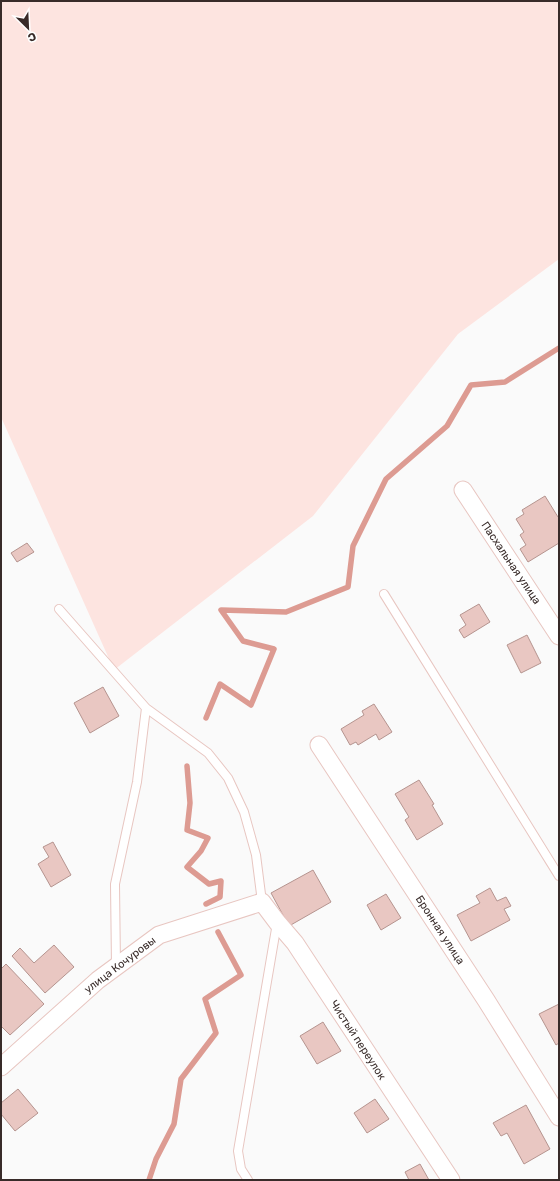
<svg xmlns="http://www.w3.org/2000/svg" width="560" height="1181" viewBox="0 0 560 1181" font-family="Rubik,sans-serif">
<rect width="100%" height="100%" fill="#fafafa"/>
<path fill="#fde4e0" d="M 1,1 L 559,1 L 559,259 L 458,334 L 313,516 L 114,670 L 1,417 Z"/>
<g fill="none" stroke-linecap="round" stroke-linejoin="round">
<path stroke="#dd9b92" stroke-width="5.5" d="M 206,718 L 220,684 L 251,705 L 274,649 L 243,641 L 221,610 L 286,612 L 348,587 L 353,546 L 386,479 L 447,426 L 471,385 L 505,382 L 559,348
M 187,766 L 190,803 L 187,830 L 208,838 L 201,851 L 187,867 L 209,884 L 221,881 L 220,897 L 206,904
M 149,1180 L 156,1159 L 174,1124 L 181,1079 L 216,1033 L 205,999 L 241,975 L 218,932"/>
</g>
<path fill="#e9c7c2" stroke="#b5948f" d="M 545,496 L 558,517 L 559,516 L 559,543 L 528,562 L 520,549 L 526,545 L 520,535 L 524,532 L 516,519 L 524,514 L 522,510 Z
M 27,543 L 34,552 L 17,562 L 11,553 Z
M 479,604 L 490,622 L 464,638 L 459,630 L 466,625 L 460,615 Z
M 527,635 L 541,663 L 521,673 L 507,645 Z
M 103,687 L 119,716 L 90,733 L 74,703 Z
M 374,704 L 392,732 L 379,740 L 376,734 L 358,745 L 356,742 L 350,745 L 341,729 L 364,715 L 362,711 Z
M 419,780 L 434,804 L 432,805 L 443,824 L 417,840 L 405,820 L 409,817 L 395,794 Z
M 53,842 L 71,875 L 51,887 L 38,864 L 49,857 L 43,847 Z
M 313,870 L 331,902 L 289,926 L 271,893 Z
M 490,888 L 497,901 L 506,897 L 511,906 L 504,909 L 510,920 L 471,941 L 457,915 L 480,903 L 476,896 Z
M 386,894 L 401,918 L 381,930 L 367,905 Z
M 54,945 L 74,967 L 45,993 L 12,956 L 20,948 L 34,963 Z
M 6,964 L 44,1004 L 10,1035 L 1,1026 L 1,969 Z
M 559,1004 L 559,1043 L 556,1045 L 539,1014 Z
M 323,1022 L 341,1051 L 317,1064 L 300,1036 Z
M 18,1089 L 38,1113 L 15,1131 L 1,1114 L 1,1103 Z
M 375,1099 L 389,1119 L 367,1133 L 354,1113 Z
M 526,1105 L 550,1149 L 524,1164 L 507,1133 L 501,1136 L 493,1123 Z
M 420,1164 L 429,1180 L 409,1180 L 405,1172 Z"/>
<g fill="none" stroke-linecap="round" stroke-linejoin="round">
<defs>
<path id="service" d="M 384,594 L 559,876
M 59,609 L 146,708 L 137,782 L 115,884 L 116,966
M 146,708 L 208,753 L 228,778 L 244,812 L 256,855 L 262,902
M 248,1180 L 241,1169 L 238,1151 L 277,923"/>
<path id="minor" d="M 463,490 L 559,636
M 319,745 L 486,1000 L 559,1117
M 1,1067 L 98,980 L 159,935 L 262,902 L 277,922 L 295,943 L 451,1180"/>
</defs>
<use href="#service" stroke="#e8c6c1" stroke-width="10"/>
<use href="#minor" stroke="#e8c6c1" stroke-width="19"/>
<use href="#service" stroke="#fff" stroke-width="8"/>
<use href="#minor" stroke="#fff" stroke-width="17"/>
</g>
<g text-anchor="middle" dominant-baseline="central" stroke-width="4" stroke-linejoin="round" paint-order="stroke">
<g font-size="11" fill="#382b29" stroke="#fff">
<text transform="translate(511 563) rotate(56)">Пасхальная улица</text>
<text transform="translate(440 930) rotate(57)">Бронная улица</text>
<text transform="translate(120 965) rotate(-37)">улица Кочуровы</text>
<text transform="translate(358 1040) rotate(57)">Чистый переулок</text>
</g>
</g>
<rect width="560" height="1181" fill="none" stroke="#382b29" stroke-width="4"/>
<g transform="translate(28 28) rotate(156)" stroke="#ffffff" stroke-width="3" paint-order="stroke">
<path d="M0-3L7 15L0 10L-7 15Z" fill="#382b29"/>
<text y="-6" font-size="11" font-weight="bold" text-anchor="middle" fill="#382b29">С</text>
</g>
</svg>
